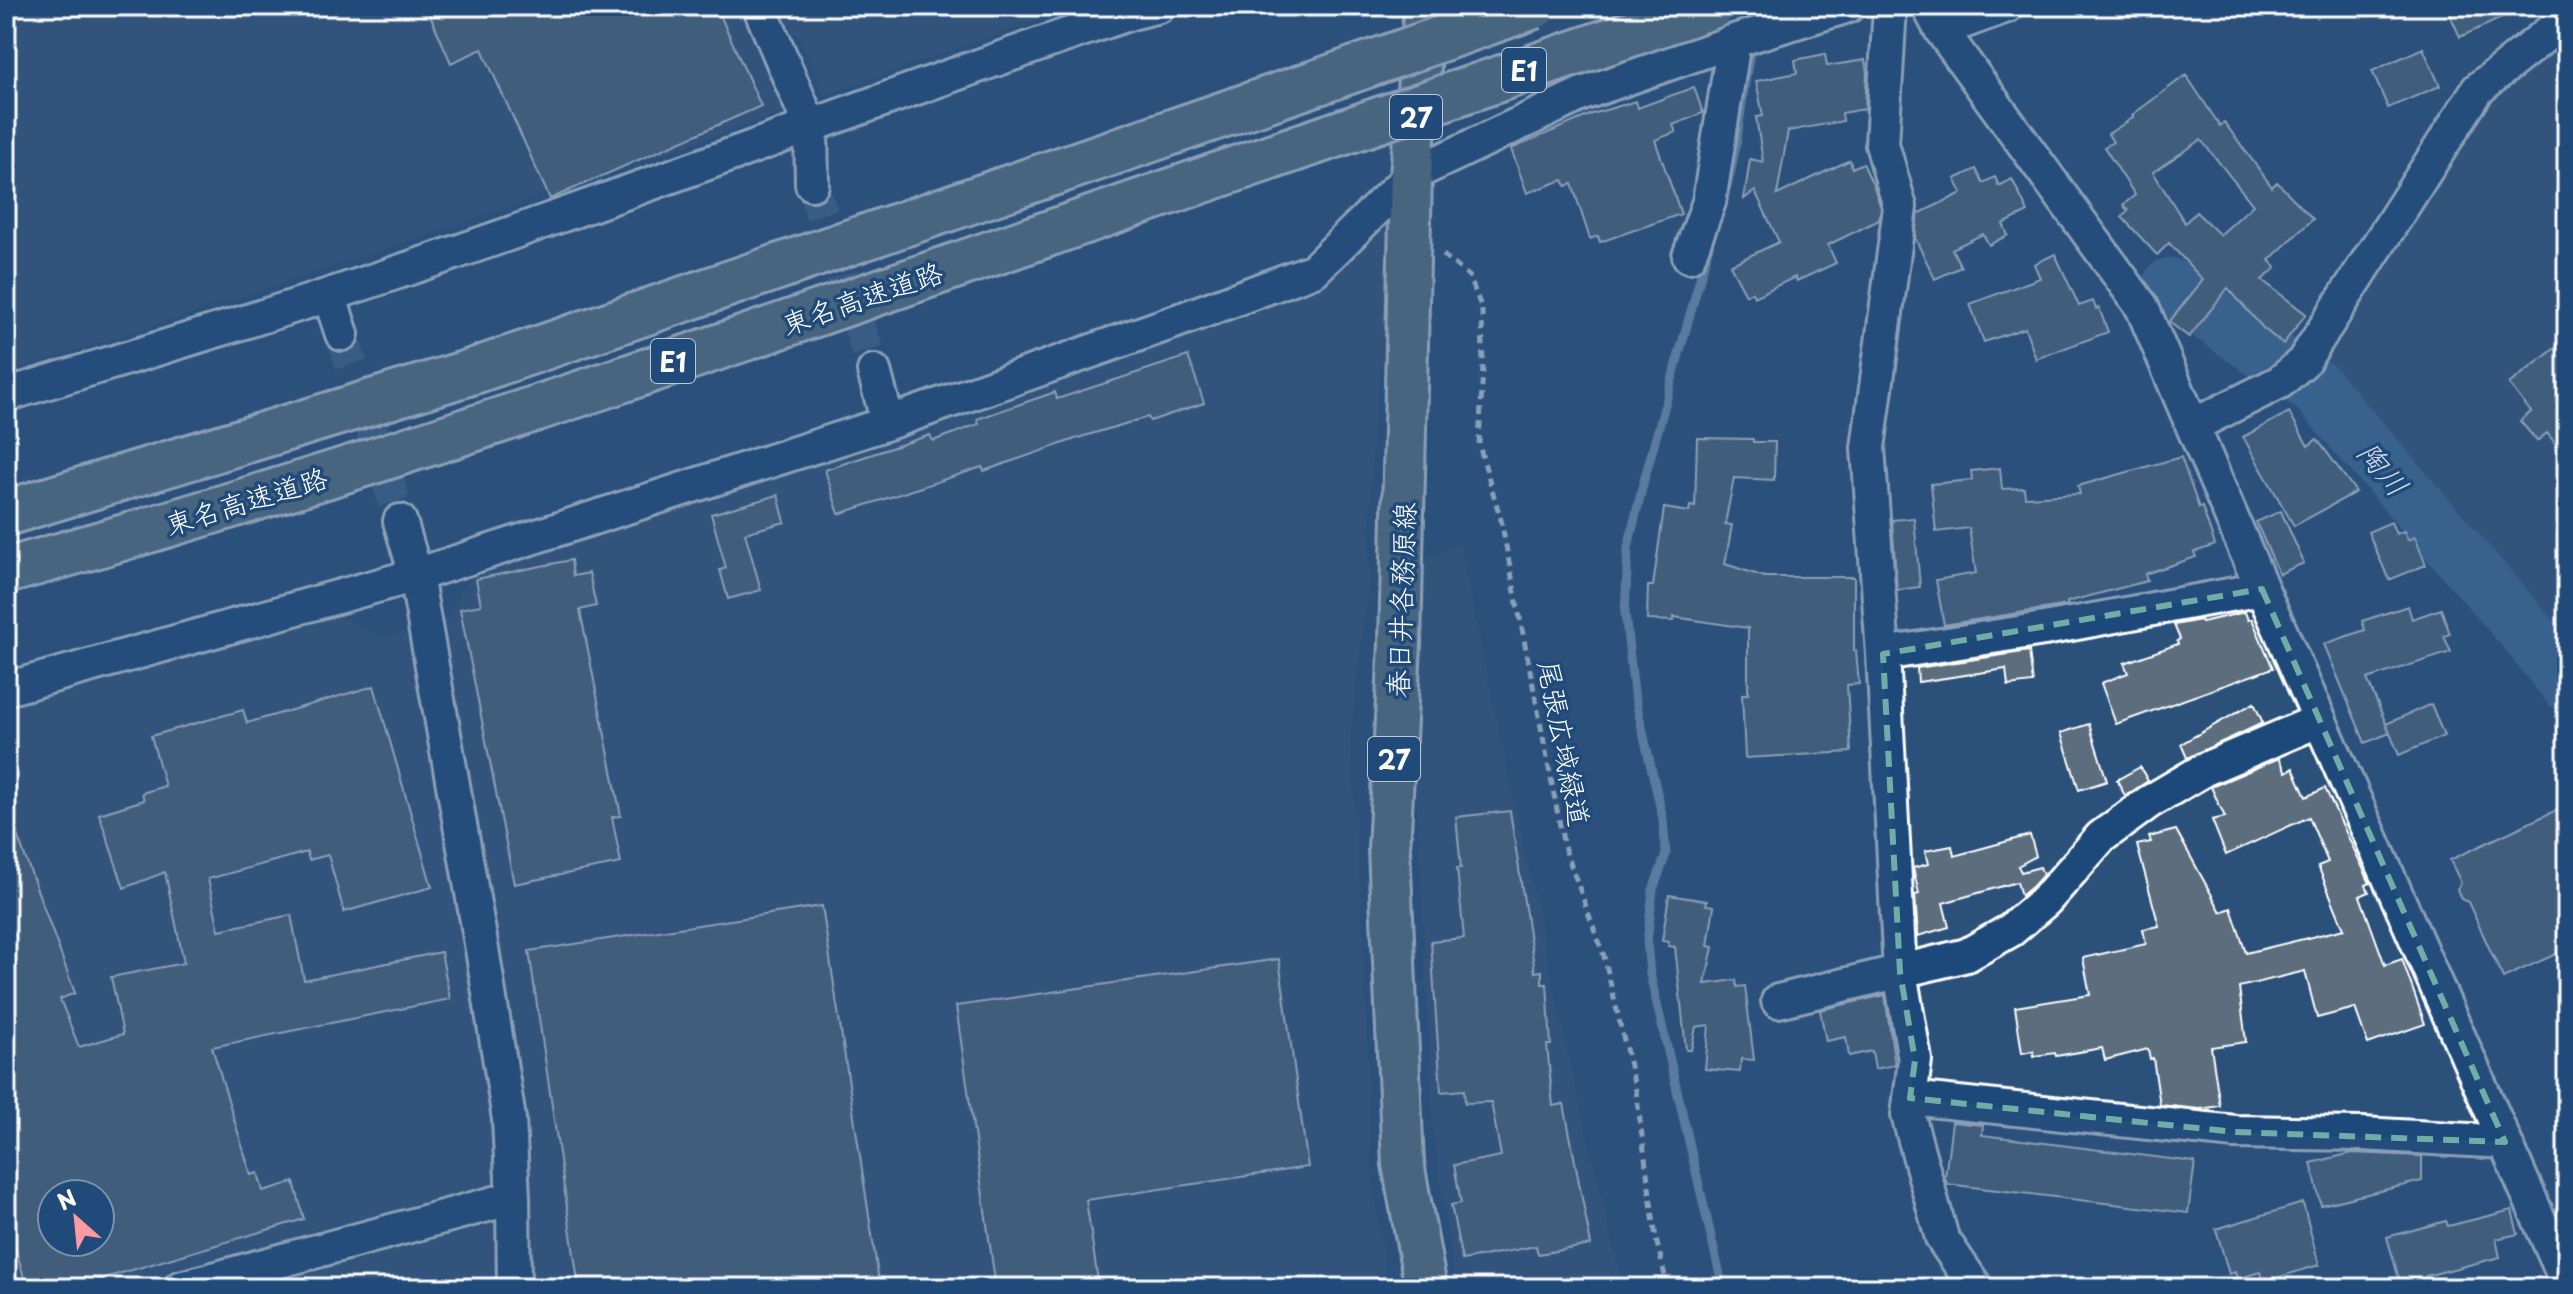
<svg xmlns="http://www.w3.org/2000/svg" width="2573" height="1294" viewBox="0 0 2573 1294" font-family="'Playpen Sans','Klee One',sans-serif">
<rect width="100%" height="100%" fill="#2b517b"/>
<filter id="ink" filterUnits="userSpaceOnUse"><feTurbulence type="fractalNoise" baseFrequency=".0125" numOctaves="2"/><feDisplacementMap in="SourceGraphic" scale="16" xChannelSelector="R" yChannelSelector="G"/><feConvolveMatrix kernelMatrix="1 2 1 2 8 2 1 2 1" color-interpolation-filters="sRGB"/></filter>
<g filter="url(#ink)">
<path fill="#3a5a7c" fill-rule="evenodd" d="M 6,6 L 738,6 L 785,112 L 293,280 L 6,373 Z
M 780,6 L 1078,6 L 825,95 L 798,34 L 793,34 Z
M 2567,34 L 2567,674 L 2438,510 L 2318,383 L 2309,376 L 2495,92 Z
M 1382,207 L 1395,277 L 1373,424 L 1368,588 L 1350,738 L 1363,932 L 1371,1166 L 1387,1288 L 6,1288 L 6,697 L 333,612 L 382,639 L 448,618 L 474,570 L 889,443 L 1249,309 ZM 52,1194 L 100,1194 L 100,1242 L 52,1242 Z
M 1459,543 L 1568,1055 L 1623,1288 L 1456,1288 L 1434,1140 L 1416,781 L 1425,560 Z"/>
<g fill="none" stroke-linecap="round" stroke-linejoin="round">
<path stroke="#92adc9" stroke-width="9" d="M 1726,189 C 1740,142 1741,92 1752,43
M 1709,246 L 1643,484 L 1628,548 L 1625,613 L 1634,693 L 1663,819 L 1666,854 L 1653,890 L 1647,942 L 1650,974 L 1723,1288"/>
<path stroke="#4a77a5" stroke-width="56" d="M 2170,286 L 2316,388 L 2524,629 L 2567,683"/>
</g>
<path fill="#5c6e7d" stroke="#fff" stroke-width="2" fill-rule="evenodd" d="M 426,6 L 716,6 L 761,106 L 550,199 L 482,49 L 451,63 Z
M 2446,6 L 2528,6 L 2460,37 Z
M 2423,48 L 2440,86 L 2388,108 L 2372,71 Z
M 1825,54 L 1827,66 L 1865,60 L 1867,72 L 1865,109 L 1842,113 L 1843,121 L 1788,131 L 1777,195 L 1850,160 L 1852,168 L 1863,163 L 1874,187 L 1881,208 L 1879,220 L 1828,245 L 1836,263 L 1797,281 L 1795,277 L 1754,297 L 1752,292 L 1746,295 L 1730,265 L 1779,242 L 1755,191 L 1744,199 L 1750,159 L 1763,162 L 1756,117 L 1763,116 L 1756,81 L 1797,73 L 1795,60 Z
M 2186,75 L 2220,126 L 2224,122 L 2272,187 L 2277,182 L 2313,219 L 2269,260 L 2276,268 L 2262,280 L 2306,314 L 2283,344 L 2263,328 L 2228,288 L 2189,337 L 2169,322 L 2203,280 L 2169,243 L 2157,255 L 2122,217 L 2128,211 L 2123,205 L 2135,195 L 2104,147 L 2113,142 L 2108,134 L 2134,117 L 2132,115 ZM 2201,140 L 2253,205 L 2220,235 L 2196,212 L 2185,223 L 2153,172 Z
M 1694,87 L 1703,113 L 1673,125 L 1676,132 L 1655,140 L 1681,214 L 1600,242 L 1598,236 L 1590,239 L 1572,184 L 1566,186 L 1563,180 L 1527,193 L 1511,149 L 1592,114 L 1636,101 L 1638,108 Z
M 1976,169 L 1983,183 L 1995,177 L 1999,186 L 2012,179 L 2028,212 L 2003,224 L 2008,235 L 1989,245 L 1983,234 L 1952,249 L 1961,267 L 1935,279 L 1915,238 L 1918,214 L 1962,193 L 1955,179 Z
M 2055,254 L 2079,306 L 2093,301 L 2096,309 L 2099,308 L 2108,332 L 2036,359 L 2025,328 L 1984,342 L 1970,304 L 2040,278 L 2034,264 Z
M 2567,339 L 2567,458 L 2547,433 L 2537,441 L 2520,421 L 2531,412 L 2509,384 Z
M 1188,356 L 1204,403 L 1150,421 L 1148,417 L 1081,437 L 984,471 L 982,467 L 839,514 L 825,470 L 930,435 L 933,441 L 979,424 L 977,419 L 1055,392 L 1057,399 Z
M 2289,412 L 2308,446 L 2317,439 L 2356,492 L 2294,526 L 2243,437 Z
M 1697,438 L 1753,439 L 1753,442 L 1775,442 L 1774,480 L 1734,478 L 1725,524 L 1732,525 L 1725,564 L 1765,577 L 1854,577 L 1854,651 L 1856,651 L 1859,684 L 1847,685 L 1851,752 L 1745,758 L 1742,694 L 1748,694 L 1748,628 L 1674,617 L 1674,621 L 1647,620 L 1648,586 L 1653,586 L 1664,508 L 1689,512 L 1690,506 L 1695,507 Z
M 2181,457 L 2199,508 L 2202,507 L 2215,545 L 2194,552 L 2196,557 L 2145,574 L 2147,581 L 2067,602 L 2068,605 L 1944,625 L 1936,580 L 1976,573 L 1969,528 L 1936,532 L 1931,484 L 1972,480 L 1971,471 L 2000,468 L 2002,489 L 2024,488 L 2025,497 L 2080,494 L 2078,486 Z
M 778,495 L 785,522 L 745,533 L 761,590 L 728,599 L 720,570 L 726,568 L 711,514 Z
M 2281,511 L 2304,563 L 2279,574 L 2256,522 Z
M 1914,518 L 1920,587 L 1897,590 L 1892,520 Z
M 2391,522 L 2396,534 L 2404,531 L 2408,540 L 2415,537 L 2426,565 L 2389,580 L 2368,532 Z
M 571,560 L 573,576 L 589,573 L 596,606 L 580,610 L 621,816 L 612,817 L 621,863 L 514,884 L 460,609 L 481,605 L 476,579 Z
M 2408,606 L 2412,619 L 2441,609 L 2450,634 L 2444,636 L 2451,652 L 2367,679 L 2390,733 L 2365,743 L 2324,644 L 2365,630 L 2362,621 Z
M 2245,612 L 2248,620 L 2252,619 L 2273,668 L 2116,724 L 2101,683 L 2128,673 L 2124,663 L 2178,644 L 2177,641 L 2180,639 L 2174,625 L 2201,620 L 2202,622 Z
M 2029,651 L 2033,683 L 2008,686 L 2006,669 L 1918,682 L 1917,668 Z
M 374,686 L 432,887 L 344,912 L 328,855 L 309,860 L 307,852 L 208,879 L 219,930 L 291,915 L 304,980 L 441,952 L 450,999 L 212,1047 L 251,1175 L 258,1173 L 263,1191 L 294,1182 L 304,1219 L 71,1288 L 27,1288 L 6,1215 L 6,813 L 9,813 L 75,993 L 60,999 L 79,1047 L 123,1034 L 111,977 L 184,963 L 165,872 L 124,888 L 99,814 L 144,800 L 142,793 L 165,786 L 151,736 L 243,710 L 247,723 ZM 52,1194 L 100,1194 L 100,1242 L 52,1242 Z
M 2254,703 L 2263,723 L 2187,758 L 2181,744 Z
M 2431,704 L 2444,736 L 2399,755 L 2386,724 Z
M 2089,724 L 2107,781 L 2079,790 L 2061,733 Z
M 2279,758 L 2286,772 L 2293,768 L 2306,797 L 2325,788 L 2370,883 L 2366,885 L 2369,892 L 2360,896 L 2385,965 L 2402,959 L 2425,1024 L 2368,1044 L 2355,1008 L 2317,1018 L 2305,971 L 2239,987 L 2246,1042 L 2211,1047 L 2220,1106 L 2200,1109 L 2160,1105 L 2153,1058 L 2150,1059 L 2148,1049 L 2105,1060 L 2102,1048 L 2056,1056 L 2055,1053 L 2034,1056 L 2033,1051 L 2022,1053 L 2015,1007 L 2090,995 L 2083,958 L 2146,944 L 2143,929 L 2159,926 L 2137,845 L 2151,842 L 2149,837 L 2176,830 L 2221,912 L 2231,908 L 2246,953 L 2344,929 L 2318,866 L 2328,862 L 2309,817 L 2226,855 L 2212,820 L 2225,817 L 2211,787 Z
M 2140,767 L 2148,781 L 2125,796 L 2117,780 Z
M 2567,805 L 2567,949 L 2503,978 L 2468,902 L 2461,899 L 2457,889 L 2461,883 L 2450,860 Z
M 1510,811 L 1535,972 L 1542,971 L 1542,984 L 1547,984 L 1551,1045 L 1547,1045 L 1553,1106 L 1564,1104 L 1591,1245 L 1538,1254 L 1536,1246 L 1462,1260 L 1451,1205 L 1461,1203 L 1454,1165 L 1501,1156 L 1491,1102 L 1465,1103 L 1464,1090 L 1441,1092 L 1431,941 L 1464,938 L 1457,868 L 1461,868 L 1456,817 Z
M 2030,835 L 2036,856 L 2018,866 L 2021,872 L 2040,867 L 2043,875 L 2033,886 L 2021,896 L 2017,882 L 1943,903 L 1949,927 L 1918,936 L 1915,895 L 1919,894 L 1913,868 L 1928,864 L 1925,851 L 1952,846 L 1954,856 Z
M 1669,895 L 1707,901 L 1706,905 L 1714,906 L 1708,946 L 1713,947 L 1705,984 L 1736,980 L 1737,987 L 1745,986 L 1754,1060 L 1741,1059 L 1740,1072 L 1705,1069 L 1709,1025 L 1696,1027 L 1691,1050 L 1686,1050 L 1675,947 L 1668,946 L 1669,942 L 1662,941 Z
M 822,906 L 880,1288 L 579,1288 L 529,951 Z
M 1279,959 L 1308,1167 L 1086,1200 L 1099,1288 L 996,1288 L 956,1006 Z
M 1885,995 L 1895,1065 L 1875,1069 L 1872,1051 L 1849,1056 L 1846,1037 L 1826,1041 L 1820,1010 Z
M 1952,1122 L 1983,1125 L 1982,1135 L 2195,1162 L 2188,1213 L 1947,1184 L 1945,1178 Z
M 2352,1153 L 2422,1156 L 2422,1181 L 2321,1205 L 2311,1163 Z
M 2303,1203 L 2319,1265 L 2263,1282 L 2260,1272 L 2237,1279 L 2235,1272 L 2229,1274 L 2216,1229 Z
M 2512,1210 L 2518,1234 L 2496,1239 L 2500,1257 L 2426,1276 L 2426,1279 L 2401,1286 L 2387,1237 L 2446,1221 L 2448,1226 Z"/>
<g fill="none" stroke-linecap="round" stroke-linejoin="round">
<path stroke="#4b6b8f" stroke-width="32" stroke-dasharray="32 16" stroke-linecap="butt" d="M 812,184 L 874,371
M 342,334 L 400,521"/>
<defs>
<path id="minor" d="M 759,6 L 811,128 L 812,184
M 1890,6 L 1882,144 L 1900,207 L 1868,448 L 1883,654 L 1900,972 L 1915,1060 L 1908,1115 L 1942,1238 L 1976,1288
M 1928,6 L 1941,30 L 2142,307 L 2262,589 L 2567,1283
M 1941,30 L 2007,6
M 1689,256 L 1709,202 L 1734,41
M 329,295 L 342,334
M 874,371 L 888,423
M 6,395 C 113,362 222,330 329,295 C 598,207 862,104 1131,13 L 1159,6
M 2194,425 L 2280,382 L 2303,362 L 2478,89 L 2567,18
M 400,521 L 416,575 L 483,955 L 509,1119 L 513,1198 L 514,1288
M 1883,654 L 2044,629 L 2262,589
M 6,689 L 416,575 L 888,423 L 1185,318 L 1314,270 L 1411,175 L 1582,94 L 1734,41 L 1848,6
M 1778,1001 L 1967,955 L 2011,930 L 2046,900 L 2101,837 L 2149,802 L 2205,769 L 2320,720
M 1910,1098 L 2235,1132 L 2362,1134 L 2505,1142
M 180,1288 L 513,1198"/>
<path id="major" d="M 1425,6 L 1411,175 L 1400,644 L 1389,849 L 1403,1164 L 1426,1288"/>
<path id="highway" d="M 6,513 L 471,372 L 1321,81
M 6,571 C 455,446 894,285 1335,135"/>
</defs>
<use href="#minor" stroke="#fff" stroke-width="38"/>
<use href="#major" stroke="#fff" stroke-width="46"/>
<use href="#highway" stroke="#fff" stroke-width="50"/>
<path stroke="#fff" stroke-width="5" stroke-dasharray="8 6" stroke-linecap="butt" d="M 1443,255 L 1469,276 L 1482,309 L 1483,366 L 1479,445 L 1501,520 L 1564,846 L 1604,956 L 1636,1091 L 1656,1239 L 1668,1288"/>
<use href="#minor" stroke="#1f4a7a" stroke-width="32"/>
<use href="#major" stroke="#6c7e84" stroke-width="40"/>
<use href="#highway" stroke="#6c7e84" stroke-width="44"/>
<defs>
<path id="highway-bridge" d="M 1321,81 L 1534,6
M 1335,135 L 1712,6"/>
</defs>
<use href="#highway-bridge" stroke="#fff" stroke-width="50" stroke-linecap="butt"/>
<use href="#highway-bridge" stroke="#6c7e84" stroke-width="44"/>
</g>
</g>
<path d="M0 0H2573V1294H0ZM 2262,589 L 2505,1142 L 2235,1132 L 1910,1098 L 1915,1060 L 1900,972 L 1883,654 Z" fill="#2b517b" fill-opacity=".55" fill-rule="evenodd"/>
<path fill="none" stroke="#6fada8" stroke-width="6" stroke-dasharray="16 10" stroke-linejoin="round" d="M 2262,589 L 2505,1142 L 2235,1132 L 1910,1098 L 1915,1060 L 1900,972 L 1883,654 Z"/>
<g text-anchor="middle" dominant-baseline="central" stroke-width="7" stroke-linejoin="round" paint-order="stroke">
<g fill="#1f4a7a" stroke="#bcc9d7" stroke-width="2">
<rect x="1502" y="48" width="44" height="44" rx="6"/>
<rect x="1390" y="95" width="52" height="44" rx="6"/>
<rect x="651" y="339" width="44" height="44" rx="6"/>
<rect x="1368" y="737" width="52" height="44" rx="6"/>
</g>
<g font-size="26" font-weight="bold" fill="#fff">
<text x="1524" y="70">E1</text>
<text x="1416" y="117">27</text>
<text x="673" y="361">E1</text>
<text x="1394" y="759">27</text>
</g>
<g font-size="28" fill="#fff" stroke="#1f4a7a">
<text transform="translate(862 297) rotate(-19)">東名高速道路</text>
<text transform="translate(246 500) rotate(-17)">東名高速道路</text>
<text transform="translate(1400 600) rotate(-88)">春日井各務原線</text>
<text transform="translate(1565 743) rotate(79)">尾張広域緑道</text>
</g>
<g font-size="30" font-style="italic" fill="#d2dde8" stroke="#1f4a7a">
<text transform="translate(2384 468) rotate(50)">陶川</text>
</g>
</g>
<rect width="2573" height="1294" fill="none" stroke="#1f4a7a" stroke-width="32"/>
<rect x="16" y="16" width="2541" height="1262" fill="none" stroke="#fff" stroke-width="3" filter="url(#ink)"/>
<g transform="translate(76 1218) rotate(333)"><circle r="38" fill="#1f4a7a" stroke="#7992af" stroke-width="2"/>
<path d="M0-6L14 30L0 20L-14 30Z" fill="#ff9aa2"/>
<text y="-12" font-size="22" font-weight="bold" text-anchor="middle" fill="#ffffff">N</text>
</g>
</svg>
